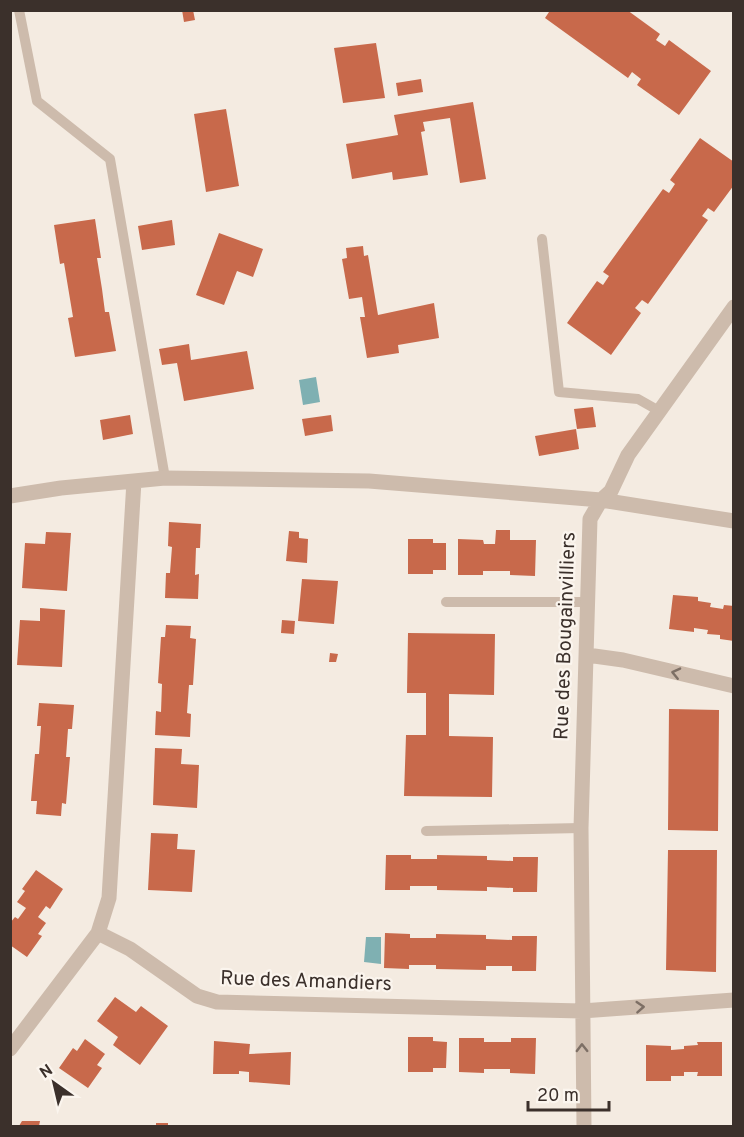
<svg xmlns="http://www.w3.org/2000/svg" width="744" height="1137" viewBox="0 0 744 1137" font-family="Overpass,sans-serif">
<rect width="100%" height="100%" fill="#f4ebe1"/>
<path fill="#7fb0b2" d="M 316,377 L 320,402 L 303,405 L 299,380 Z
M 366,937 L 381,937 L 381,964 L 364,962 Z"/>
<path fill="#c8694b" d="M 182,10 L 193,10 L 195,20 L 184,22 Z
M 546,10 L 627,10 L 660,34 L 656,40 L 665,46 L 669,40 L 711,71 L 679,115 L 637,85 L 641,79 L 632,72 L 628,78 L 545,18 L 549,12 Z
M 376,43 L 385,98 L 343,103 L 334,48 Z
M 421,79 L 423,92 L 398,96 L 396,83 Z
M 473,102 L 486,179 L 460,183 L 450,118 L 423,122 L 425,131 L 421,132 L 428,175 L 393,180 L 392,172 L 352,179 L 346,144 L 398,135 L 394,115 Z
M 226,109 L 239,186 L 206,192 L 194,114 Z
M 700,138 L 734,162 L 734,185 L 714,212 L 708,208 L 702,216 L 708,220 L 648,304 L 642,300 L 635,308 L 641,313 L 611,355 L 567,323 L 597,281 L 603,285 L 609,276 L 603,272 L 663,189 L 669,193 L 675,184 L 670,180 Z
M 95,219 L 101,258 L 97,258 L 102,289 L 105,312 L 109,312 L 116,351 L 75,357 L 68,318 L 73,317 L 64,263 L 60,264 L 54,225 Z
M 172,220 L 175,245 L 142,250 L 138,226 Z
M 219,233 L 263,249 L 253,277 L 237,271 L 224,305 L 196,295 Z
M 363,246 L 364,256 L 368,255 L 378,315 L 434,303 L 439,338 L 398,345 L 399,353 L 367,358 L 360,317 L 365,317 L 362,297 L 349,299 L 342,259 L 347,258 L 346,248 Z
M 189,344 L 191,360 L 247,351 L 254,389 L 184,401 L 177,363 L 162,365 L 159,349 Z
M 593,407 L 596,427 L 577,429 L 574,409 Z
M 130,415 L 133,434 L 103,440 L 100,420 Z
M 331,415 L 333,431 L 305,436 L 302,419 Z
M 576,429 L 579,449 L 539,456 L 535,436 Z
M 169,522 L 201,524 L 200,548 L 196,548 L 195,575 L 199,574 L 198,599 L 165,598 L 166,573 L 170,573 L 172,547 L 168,546 Z
M 496,530 L 510,530 L 510,540 L 536,540 L 535,576 L 510,575 L 510,571 L 483,571 L 483,575 L 458,575 L 458,539 L 483,540 L 484,544 L 495,544 Z
M 289,531 L 299,532 L 299,538 L 308,539 L 307,563 L 286,561 Z
M 46,532 L 71,533 L 67,591 L 22,588 L 25,543 L 45,544 Z
M 408,539 L 433,539 L 433,543 L 446,543 L 446,570 L 433,570 L 433,574 L 408,574 Z
M 302,579 L 338,581 L 334,624 L 298,621 Z
M 673,595 L 698,597 L 698,601 L 711,603 L 710,607 L 723,609 L 724,605 L 734,606 L 734,641 L 720,639 L 720,635 L 707,634 L 708,630 L 694,628 L 694,632 L 669,629 Z
M 40,608 L 65,610 L 62,667 L 17,665 L 20,620 L 40,621 Z
M 282,620 L 295,621 L 294,634 L 281,633 Z
M 166,625 L 191,626 L 190,638 L 196,639 L 193,685 L 189,685 L 187,713 L 191,714 L 190,737 L 155,735 L 156,711 L 161,712 L 162,684 L 158,683 L 161,637 L 165,637 Z
M 408,633 L 495,634 L 494,695 L 449,694 L 449,736 L 493,737 L 492,797 L 404,796 L 406,735 L 426,735 L 426,693 L 407,693 Z
M 330,653 L 338,654 L 336,662 L 329,662 Z
M 39,703 L 74,705 L 72,729 L 68,729 L 66,757 L 70,757 L 66,804 L 62,803 L 61,816 L 36,814 L 37,801 L 31,801 L 35,754 L 39,754 L 41,726 L 37,726 Z
M 669,709 L 719,710 L 718,831 L 668,830 Z
M 155,748 L 182,749 L 181,764 L 199,765 L 197,808 L 153,805 Z
M 151,833 L 178,834 L 177,849 L 195,850 L 192,892 L 148,890 Z
M 668,850 L 717,850 L 716,972 L 666,970 Z
M 386,855 L 411,855 L 411,859 L 437,859 L 437,855 L 487,856 L 487,860 L 513,861 L 513,857 L 538,857 L 537,892 L 513,892 L 513,888 L 487,887 L 487,891 L 437,890 L 437,886 L 410,886 L 410,890 L 385,890 Z
M 36,870 L 63,889 L 50,909 L 46,906 L 38,917 L 46,923 L 38,934 L 42,936 L 27,957 L 10,945 L 10,923 L 15,917 L 18,919 L 26,908 L 17,902 L 25,891 L 22,889 Z
M 385,933 L 410,934 L 410,938 L 436,938 L 436,934 L 486,935 L 486,939 L 512,940 L 512,936 L 537,936 L 536,971 L 512,971 L 512,966 L 486,966 L 486,970 L 436,969 L 436,965 L 409,965 L 409,969 L 384,968 Z
M 115,997 L 136,1012 L 141,1006 L 168,1026 L 140,1065 L 113,1045 L 118,1037 L 97,1021 Z
M 408,1037 L 433,1037 L 433,1041 L 447,1042 L 446,1068 L 433,1068 L 433,1072 L 408,1072 Z
M 459,1038 L 484,1038 L 484,1042 L 511,1042 L 511,1038 L 536,1038 L 535,1074 L 510,1073 L 510,1069 L 484,1069 L 484,1073 L 459,1072 Z
M 85,1039 L 105,1054 L 97,1065 L 102,1068 L 88,1088 L 59,1068 L 73,1048 L 77,1051 Z
M 214,1041 L 250,1044 L 249,1054 L 291,1052 L 290,1085 L 249,1082 L 249,1072 L 239,1071 L 239,1074 L 213,1074 Z
M 697,1042 L 722,1042 L 722,1076 L 697,1076 L 698,1072 L 684,1072 L 684,1076 L 671,1076 L 671,1081 L 646,1081 L 646,1045 L 671,1046 L 671,1050 L 684,1049 L 684,1046 L 698,1045 Z
M 22,1121 L 40,1121 L 39,1126 L 19,1126 Z
M 156,1123 L 168,1123 L 168,1126 L 156,1126 Z"/>
<g fill="none" stroke-linecap="round" stroke-linejoin="round">
<path stroke="#cdbbac" stroke-width="10" d="M 19,10 L 37,101 L 110,159 L 165,478
M 542,239 L 559,392 L 638,399 L 661,412
M 446,602 L 588,602
M 426,831 L 581,828"/>
<path stroke="#cdbbac" stroke-width="15" d="M 134,481 L 109,898 L 98,933 L 130,949 L 197,996 L 217,1002 L 582,1011 L 734,1000
M 10,496 L 61,488 L 165,478 L 369,481 L 601,500 L 734,521
M 587,655 L 623,660 L 734,686
M 10,1049 L 98,933
M 584,1126 L 581,828 L 590,519 L 601,500 L 611,491 L 628,455 L 734,307"/>
</g>
<defs><path id="oneway-chevron" d="M-2-3.5L2.5 0L-2 3.5" fill="none" stroke-width="1.6" stroke-linecap="round" stroke-linejoin="round" transform="scale(1.5)"/></defs>
<g stroke="#7d6f65">
<use href="#oneway-chevron" transform="translate(676 673) rotate(-167)"/>
<use href="#oneway-chevron" transform="translate(640 1007) rotate(-4)"/>
<use href="#oneway-chevron" transform="translate(582 1048) rotate(-91)"/>
</g>
<g text-anchor="middle" dominant-baseline="central" stroke-width="4.5" stroke-linejoin="round" paint-order="stroke">
<g font-size="20" fill="#3b302b" stroke="#fbf5ee">
<text transform="translate(566 636) rotate(-88)">Rue des Bougainvilliers</text>
<text transform="translate(306 982) rotate(2)">Rue des Amandiers</text>
</g>
</g>
<rect width="744" height="1137" fill="none" stroke="#3b302b" stroke-width="24"/>
<g transform="translate(54 1083) rotate(326)" stroke="#fbf5ee" stroke-width="4.5" paint-order="stroke">
<path d="M0-4.5L10 22L0 15L-10 22Z" fill="#3b302b"/>
<text y="-9" font-size="16" font-weight="bold" text-anchor="middle" fill="#3b302b">N</text>
</g>
<path d="M528 1101v9h81v-9" fill="none" stroke="#3b302b" stroke-width="3"/>
<text x="537" y="1101" font-size="18" fill="#3b302b" stroke="#fbf5ee" stroke-width="4.5" paint-order="stroke">20 m</text>
</svg>
